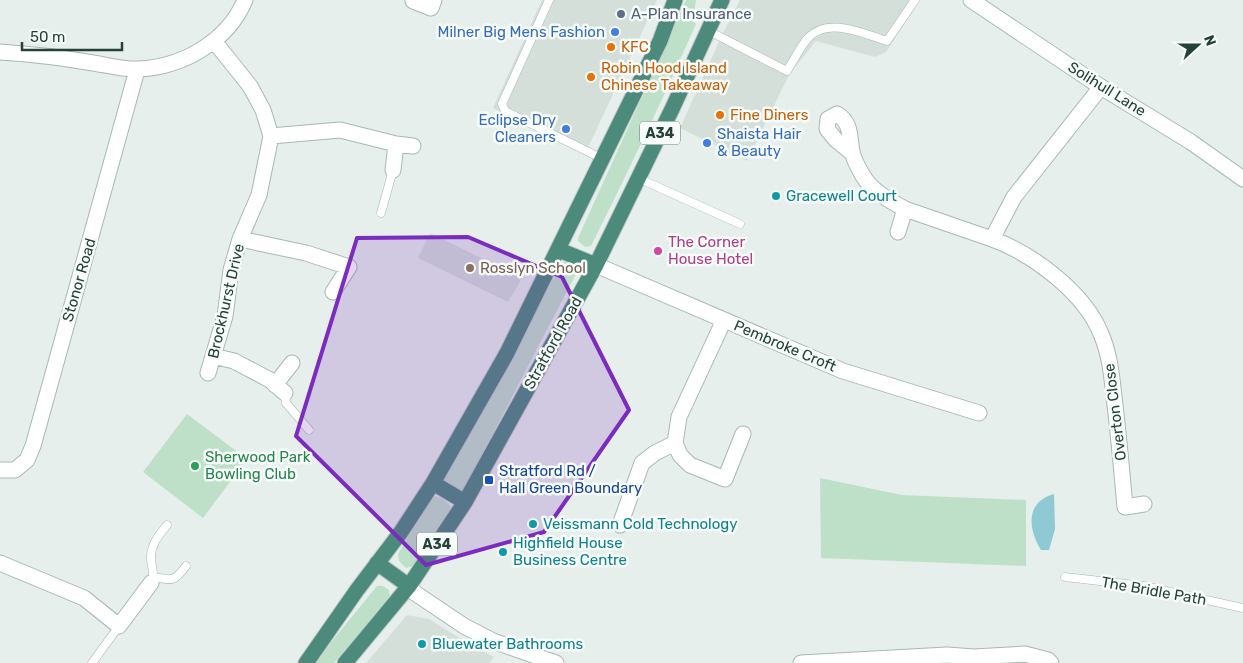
<svg xmlns="http://www.w3.org/2000/svg" width="1243" height="663" viewBox="0 0 1243 663" font-family="Rubik,sans-serif">
<rect width="100%" height="100%" fill="#e6efeb"/>
<path fill="#d4dfda" d="M 542,0 L 657,0 L 585,154 L 493,108 Z
M 740,0 L 920,0 L 886,52 L 875,57 L 816,41 L 789,75 L 747,161 L 680,128 L 722,35 Z
M 430,233 L 522,278 L 508,302 L 418,258 Z
M 407,615 L 429,619 L 458,637 L 494,657 L 489,663 L 366,663 Z"/>
<path fill="#bfe0c8" d="M 686,0 L 696,0 L 694,15 L 692,20 L 696,24 C 663,99 628,172 591,246 L 585,247 L 578,241 L 578,238 Z
M 567,261 L 571,263 L 578,270 L 464,489 L 458,492 L 443,482 L 444,475 L 562,263 Z
M 187,414 L 247,459 L 203,518 L 143,472 Z
M 820,478 L 902,495 L 1026,500 L 1026,566 L 821,558 Z
M 435,496 L 441,498 L 450,505 L 451,510 L 413,566 L 406,568 L 399,561 L 398,554 L 432,498 Z
M 377,586 L 383,586 L 389,590 L 390,596 L 334,663 L 314,663 Z"/>
<path fill="#8ec9d4" d="M 1054,494 L 1055,529 L 1049,550 L 1041,550 C 1028,529 1025,502 1054,494 Z"/>
<g fill="none" stroke-linecap="round" stroke-linejoin="round">
<defs>
<path id="service" d="M 549,0 L 502,104 L 505,111 L 603,159
M 707,30 L 787,71 C 794,60 800,47 808,38 C 828,16 864,34 887,41 L 915,0
M 638,178 L 740,224
M 381,213 L 393,170
M 285,393 L 286,403 L 309,430
M 154,577 C 173,581 175,581 186,566
M 1065,577 L 1144,586 L 1243,608
M 151,583 C 155,574 152,569 151,560 C 150,545 159,535 167,525
M 92,663 L 119,626"/>
<path id="minor" d="M 413,1 L 431,8 L 434,0
M 0,52 C 29,54 58,57 87,62 C 103,64 123,70 139,69 C 183,67 228,41 245,0
M 1101,87 L 1014,197 L 992,239 C 1033,254 1085,293 1101,334 C 1111,357 1112,381 1115,405 C 1119,439 1122,473 1125,507 L 1144,504
M 271,136 L 340,130 L 396,144 L 393,170
M 396,144 L 413,146
M 852,153 L 836,140 L 827,129 L 828,119 L 837,114 C 852,123 849,137 852,151 C 853,159 859,169 863,176 C 873,192 889,200 905,209
M 898,232 L 905,209 L 992,239
M 240,239 L 306,253 L 349,267 L 333,292
M 596,265 L 843,371 L 979,413
M 724,320 L 679,417 L 675,443 L 680,455 L 690,465 L 725,479 L 743,434
M 213,356 L 234,361 L 270,380 L 285,393
M 208,373 L 225,316 L 231,270 L 240,239 L 259,195 L 271,136 L 263,110 L 250,86 L 214,41
M 275,385 L 292,363
M 0,470 L 15,470 L 27,460 L 33,446 L 137,70
M 620,525 L 642,463 L 655,453 L 675,443
M 0,563 L 84,598 L 119,626 L 151,583
M 409,586 L 415,593 L 464,626 L 493,641 L 556,663
M 801,663 L 947,655 L 974,657 L 1025,654 L 1048,660 L 1051,663"/>
<path id="secondary" d="M 971,0 L 1101,87 L 1191,142 L 1243,179"/>
<path id="trunk" d="M 559,250 L 596,265
M 433,483 L 465,502
M 377,563 L 409,586
M 306,663 L 357,590 L 401,532 L 433,483 L 507,353 L 660,41 L 675,0
M 345,663 L 409,586 L 465,502 L 596,265 L 673,107 L 722,0"/>
</defs>
<use href="#service" stroke="#a8b8b2" stroke-width="9"/>
<use href="#minor" stroke="#a8b8b2" stroke-width="17"/>
<use href="#secondary" stroke="#a4bbb3" stroke-width="17"/>
<use href="#trunk" stroke="#c2cac8" stroke-width="17"/>
<use href="#service" stroke="#fff" stroke-width="8"/>
<use href="#minor" stroke="#fff" stroke-width="15"/>
<use href="#secondary" stroke="#fff" stroke-width="15"/>
<use href="#trunk" stroke="#4c8a7c" stroke-width="15"/>
</g>
<path fill="#7b2cbf" fill-opacity="0.2" stroke="#7b2cbf" stroke-width="4" stroke-linejoin="round" d="M 468,237 L 562,277 L 629,410 L 544,532 L 426,565 L 296,436 L 357,238 Z"/>
<circle fill="#5c6f8a" stroke="#f7fbf9" stroke-width="2" cx="621" cy="14" r="5"/>
<g fill="#3f7fe0" stroke="#f7fbf9" stroke-width="2">
<circle cx="615" cy="32" r="5"/>
<circle cx="566" cy="129" r="5"/>
<circle cx="707" cy="143" r="5"/>
</g>
<g fill="#e8710a" stroke="#f7fbf9" stroke-width="2">
<circle cx="611" cy="47" r="5"/>
<circle cx="591" cy="77" r="5"/>
<circle cx="720" cy="115" r="5"/>
</g>
<g fill="#0f9aa8" stroke="#f7fbf9" stroke-width="2">
<circle cx="776" cy="196" r="5"/>
<circle cx="533" cy="524" r="5"/>
<circle cx="503" cy="552" r="5"/>
<circle cx="422" cy="644" r="5"/>
</g>
<circle fill="#d1479c" stroke="#f7fbf9" stroke-width="2" cx="658" cy="251" r="5"/>
<circle fill="#8d6e63" stroke="#f7fbf9" stroke-width="2" cx="470" cy="268" r="5"/>
<circle fill="#2e9e5b" stroke="#f7fbf9" stroke-width="2" cx="195" cy="466" r="5"/>
<rect fill="#1a4fb4" stroke="#f7fbf9" stroke-width="2" x="484" y="475" width="10" height="10" rx="2.5"/>
<g text-anchor="middle" dominant-baseline="central" stroke-width="5" stroke-linejoin="round" paint-order="stroke">
<g fill="#f7fbf9" stroke="#637a73" stroke-width="1">
<rect x="640" y="121.5" width="40" height="23" rx="4"/>
<rect x="417" y="532.5" width="40" height="23" rx="4"/>
</g>
<g font-size="14" font-weight="bold" fill="#24423a">
<text x="660" y="133">A34</text>
<text x="437" y="544">A34</text>
</g>
<g font-size="15" fill="#4e5e75" stroke="#f7fbf9" text-anchor="start">
<text x="631" y="14">A-Plan Insurance</text>
</g>
<g font-size="15" fill="#366cbe" stroke="#f7fbf9" text-anchor="end">
<text x="605" y="32">Milner Big Mens Fashion</text>
<text x="556" y="120">Eclipse Dry<tspan x="556" dy="17">Cleaners</tspan></text>
<text x="717" y="134" text-anchor="start">Shaista Hair<tspan x="717" dy="17">&amp; Beauty</tspan></text>
</g>
<g font-size="15" fill="#c56008" stroke="#f7fbf9" text-anchor="start">
<text x="621" y="47">KFC</text>
<text x="601" y="68">Robin Hood Island<tspan x="601" dy="17">Chinese Takeaway</tspan></text>
<text x="730" y="115">Fine Diners</text>
</g>
<g font-size="15" fill="#24423a" stroke="#f7fbf9">
<text transform="translate(1107 89) rotate(32)">Solihull Lane</text>
<text transform="translate(79 280) rotate(-74)">Stonor Road</text>
<text transform="translate(226 301) rotate(-77)">Brockhurst Drive</text>
<text transform="translate(553 343) rotate(-61)">Stratford Road</text>
<text transform="translate(785 346) rotate(23)">Pembroke Croft</text>
<text transform="translate(1115 412) rotate(-97)">Overton Close</text>
<text transform="translate(1154 591) rotate(10)">The Bridle Path</text>
</g>
<g font-size="15" fill="#0d838f" stroke="#f7fbf9" text-anchor="start">
<text x="786" y="196">Gracewell Court</text>
<text x="543" y="524">Veissmann Cold Technology</text>
<text x="513" y="543">Highfield House<tspan x="513" dy="17">Business Centre</tspan></text>
<text x="432" y="644">Bluewater Bathrooms</text>
</g>
<g font-size="15" fill="#b23c85" stroke="#f7fbf9" text-anchor="start">
<text x="668" y="242">The Corner<tspan x="668" dy="17">House Hotel</tspan></text>
</g>
<g font-size="15" fill="#785e54" stroke="#f7fbf9" text-anchor="start">
<text x="480" y="268">Rosslyn School</text>
</g>
<g font-size="15" fill="#27864d" stroke="#f7fbf9" text-anchor="start">
<text x="205" y="457">Sherwood Park<tspan x="205" dy="17">Bowling Club</tspan></text>
</g>
<g font-size="15" fill="#164399" stroke="#f7fbf9" text-anchor="start">
<text x="499" y="471">Stratford Rd /<tspan x="499" dy="17">Hall Green Boundary</tspan></text>
</g>
</g>
<g transform="translate(1198 45) rotate(69)" stroke="#f7fbf9" stroke-width="4" paint-order="stroke">
<path d="M0-4L9 19L0 12L-9 19Z" fill="#24423a"/>
<text y="-8" font-size="14" font-weight="bold" text-anchor="middle" fill="#24423a">N</text>
</g>
<path d="M22 42v8h100v-8" fill="none" stroke="#24423a" stroke-width="2.5"/>
<text x="30" y="42" font-size="15" fill="#24423a" stroke="#f7fbf9" stroke-width="4" paint-order="stroke">50 m</text>
</svg>
